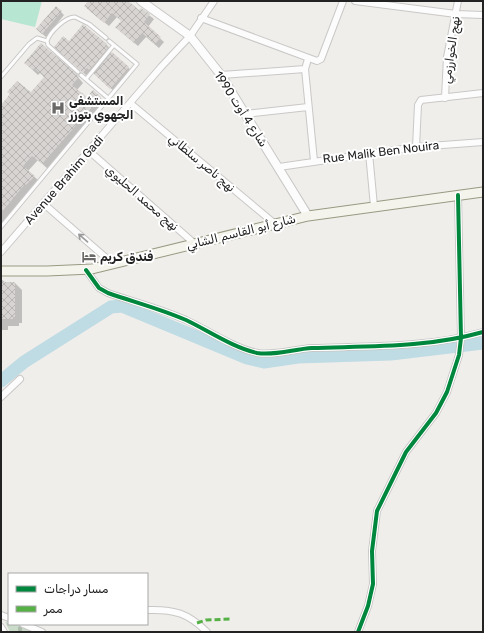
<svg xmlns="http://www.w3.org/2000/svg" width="484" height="633" viewBox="0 0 484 633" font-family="Rubik,'Noto Naskh Arabic',sans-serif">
<defs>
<pattern id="cemetery-stones" width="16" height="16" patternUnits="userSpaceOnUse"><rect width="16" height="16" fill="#cadbca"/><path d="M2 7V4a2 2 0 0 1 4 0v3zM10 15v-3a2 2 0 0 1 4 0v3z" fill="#adbcad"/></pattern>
<pattern id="building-cross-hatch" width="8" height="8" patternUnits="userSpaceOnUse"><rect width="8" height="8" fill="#d7d4d2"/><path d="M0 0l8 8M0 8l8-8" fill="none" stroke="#b8b6b4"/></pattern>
</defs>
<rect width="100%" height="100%" fill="#f0eeeb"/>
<path fill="url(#cemetery-stones)" d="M 5,622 L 16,624 L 32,632 L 10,632 Z"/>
<path fill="#b7e6d2" d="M 1,1 L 42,1 L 35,27 L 1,19 Z"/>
<path fill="#0003" d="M 89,1 L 117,1 L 139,12 L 141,9 L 154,19 L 148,27 L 164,42 L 159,48 L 146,37 L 138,46 L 121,32 L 122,21 L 117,17 L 109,26 L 89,10 Z
M 56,7 L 64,15 L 46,37 L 40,32 Z
M 69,42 L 106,44 L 110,49 L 109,51 L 131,70 L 114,91 L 92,72 L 87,76 L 56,47 Z
M 25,63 L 77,76 L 83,83 L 77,90 L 87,98 L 93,91 L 106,103 L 48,169 L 38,160 L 28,171 L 39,181 L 32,190 L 31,189 L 1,225 L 1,106 L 31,94 L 45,77 L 40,73 L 38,75 Z
M 1,279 L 6,283 L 15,283 L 22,290 L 22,323 L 19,323 L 19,326 L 8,326 L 8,330 L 1,330 Z"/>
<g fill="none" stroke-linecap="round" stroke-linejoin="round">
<path stroke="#bfdbe3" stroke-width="13" d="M 1,381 L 24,362 L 111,307 L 122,306 L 247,358 L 264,362 L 298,357 L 391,354 L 483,343"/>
</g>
<path fill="url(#building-cross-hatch)" d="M 88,1 L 128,1 L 139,10 L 141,8 L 150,14 L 144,22 L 161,37 L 155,44 L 142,33 L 134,43 L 115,27 L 121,21 L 112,13 L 104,23 L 84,6 Z
M 56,6 L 62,11 L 42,34 L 36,29 Z
M 83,24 L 107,44 L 105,46 L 108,48 L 89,70 L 87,68 L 83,73 L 54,47 L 63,36 L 69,41 Z
M 41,43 L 78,75 L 79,77 L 72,85 L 87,97 L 93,90 L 101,97 L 42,164 L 32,156 L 23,166 L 35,176 L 26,185 L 25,184 L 1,213 L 1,105 L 10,94 L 7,92 L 17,81 L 31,92 L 44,77 L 34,68 L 33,70 L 24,63 Z
M 112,52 L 129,67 L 110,89 L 94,74 Z
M 1,282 L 15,282 L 15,317 L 13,317 L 13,319 L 1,319 Z"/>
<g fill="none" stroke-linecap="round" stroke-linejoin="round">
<defs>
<path id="service" d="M 78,72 L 48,45 L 47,41 C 50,32 65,17 75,17 L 89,24 L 106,38
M 81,75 L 108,98
M 1,77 L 29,44 L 37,38 L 47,41
M 86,79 L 114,45
M 1,227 L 137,64 L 109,41"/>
<path id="minor" d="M 355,1 L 456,14 L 483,15
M 201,18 L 317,61 L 321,59 L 343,1
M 308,59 L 305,69 L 314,161
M 221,75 L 305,69
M 445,98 L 447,57 L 458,1
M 130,103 L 274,223
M 246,114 L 308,107
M 416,147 L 418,105 L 421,100 L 483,93
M 89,151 L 195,244
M 369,153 L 374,206
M 279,167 L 416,147 L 483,142
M 44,204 L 112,263
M 1,252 L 161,67 L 190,36 L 214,1
M 86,270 L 99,288 L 108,293 C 134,302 161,309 186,320 C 209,331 232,347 257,353 C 275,356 294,349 312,348 C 369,346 427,348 483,332
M 1,397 L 20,379
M 147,610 C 174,609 188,613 207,632
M 1,615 L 9,618
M 23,624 L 42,632
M 1,627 L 4,632
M 358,632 L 368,606 L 373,584 L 372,551 L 377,511 L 406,452 L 436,413 L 447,392 L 459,355 L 461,338 L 458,195"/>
<path id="tertiary" d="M 141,1 L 190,36 L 221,75 L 308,216"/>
<path id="secondary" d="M 1,271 L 47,271 L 92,269 L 308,216 L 483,192"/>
</defs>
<use href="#service" stroke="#c9c8c7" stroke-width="5"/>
<use href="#minor" stroke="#c9c8c7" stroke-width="8"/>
<use href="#tertiary" stroke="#c9c8c7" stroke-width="10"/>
<use href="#secondary" stroke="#999a82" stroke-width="11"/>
<use href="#service" stroke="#fdfcfc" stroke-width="3"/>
<use href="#minor" stroke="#fdfcfc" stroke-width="6"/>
<use href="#tertiary" stroke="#fdfcfc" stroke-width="8"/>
<use href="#secondary" stroke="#f4f4ed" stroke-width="9"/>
<path stroke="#55b145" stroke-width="3" stroke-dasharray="6 3" stroke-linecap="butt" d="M 197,623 L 206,620 L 231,619"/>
<defs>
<path id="cycleway" d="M 86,270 L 99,288 L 108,293 C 134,302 161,309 186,320 C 209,331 232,347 257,353 C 275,356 294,349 312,348 C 369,346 427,348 483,332
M 358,632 L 368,606 L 373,584 L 372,551 L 377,511 L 406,452 L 436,413 L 447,392 L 459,355 L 461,338 L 458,195"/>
</defs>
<use href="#cycleway" stroke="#fff" stroke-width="6"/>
<use href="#cycleway" stroke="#00873e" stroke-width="4"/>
</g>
<defs><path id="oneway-shaft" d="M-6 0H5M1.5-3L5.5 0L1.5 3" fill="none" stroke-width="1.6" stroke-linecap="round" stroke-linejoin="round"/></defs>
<use stroke="#9a9a9a" href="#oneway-shaft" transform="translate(83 238) rotate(-139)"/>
<defs>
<symbol id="hospital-bare" viewBox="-9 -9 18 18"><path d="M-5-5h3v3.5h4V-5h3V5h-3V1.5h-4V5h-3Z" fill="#6a6968" stroke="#fff" stroke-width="2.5" paint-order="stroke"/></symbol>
<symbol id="hotel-bare" viewBox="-9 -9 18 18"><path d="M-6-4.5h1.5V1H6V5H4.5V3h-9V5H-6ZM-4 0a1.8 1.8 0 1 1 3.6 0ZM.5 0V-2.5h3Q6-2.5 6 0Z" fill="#6a6968" stroke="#fff" stroke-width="2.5" paint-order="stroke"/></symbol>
</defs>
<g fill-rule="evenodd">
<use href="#hospital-bare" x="48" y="98" width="20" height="20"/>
<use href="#hotel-bare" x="79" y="247" width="20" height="20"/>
</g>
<g text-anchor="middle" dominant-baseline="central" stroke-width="4" stroke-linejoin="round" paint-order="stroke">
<g font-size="12" fill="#222" stroke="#fff">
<text transform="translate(451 50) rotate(-82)">نهج الخوارزمي</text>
<text transform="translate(241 109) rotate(57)">شارع 4 أوت 1990</text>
<text transform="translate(381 152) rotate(-7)">Rue Malik Ben Nouira</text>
<text transform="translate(202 163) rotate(40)">نهج ناصر سلطاني</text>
<text transform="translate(64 180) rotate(-49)">Avenue Brahim Gadi</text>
<text transform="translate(142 198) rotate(41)">نهج محمد الحليوي</text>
<text transform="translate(241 232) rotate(-14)">شارع أبو القاسم الشابي</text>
</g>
<g font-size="12" font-weight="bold" fill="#222" stroke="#fff" text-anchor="start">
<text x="69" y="101">المستشفى<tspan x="69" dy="14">الجهوي بتوزر</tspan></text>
<text x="100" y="257">فندق كريم</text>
</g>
</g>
<rect width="484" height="633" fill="none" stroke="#222222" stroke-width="4"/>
<rect x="8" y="573" width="140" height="52" fill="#ffffff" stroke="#a7a7a7"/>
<rect x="16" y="586" width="20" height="6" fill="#00873e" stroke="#a7a7a7"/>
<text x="44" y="593" font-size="12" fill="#222222">مسار دراجات</text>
<rect x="16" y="606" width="20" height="6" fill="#55b145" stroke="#a7a7a7"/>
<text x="44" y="613" font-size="12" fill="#222222">ممر</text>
</svg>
